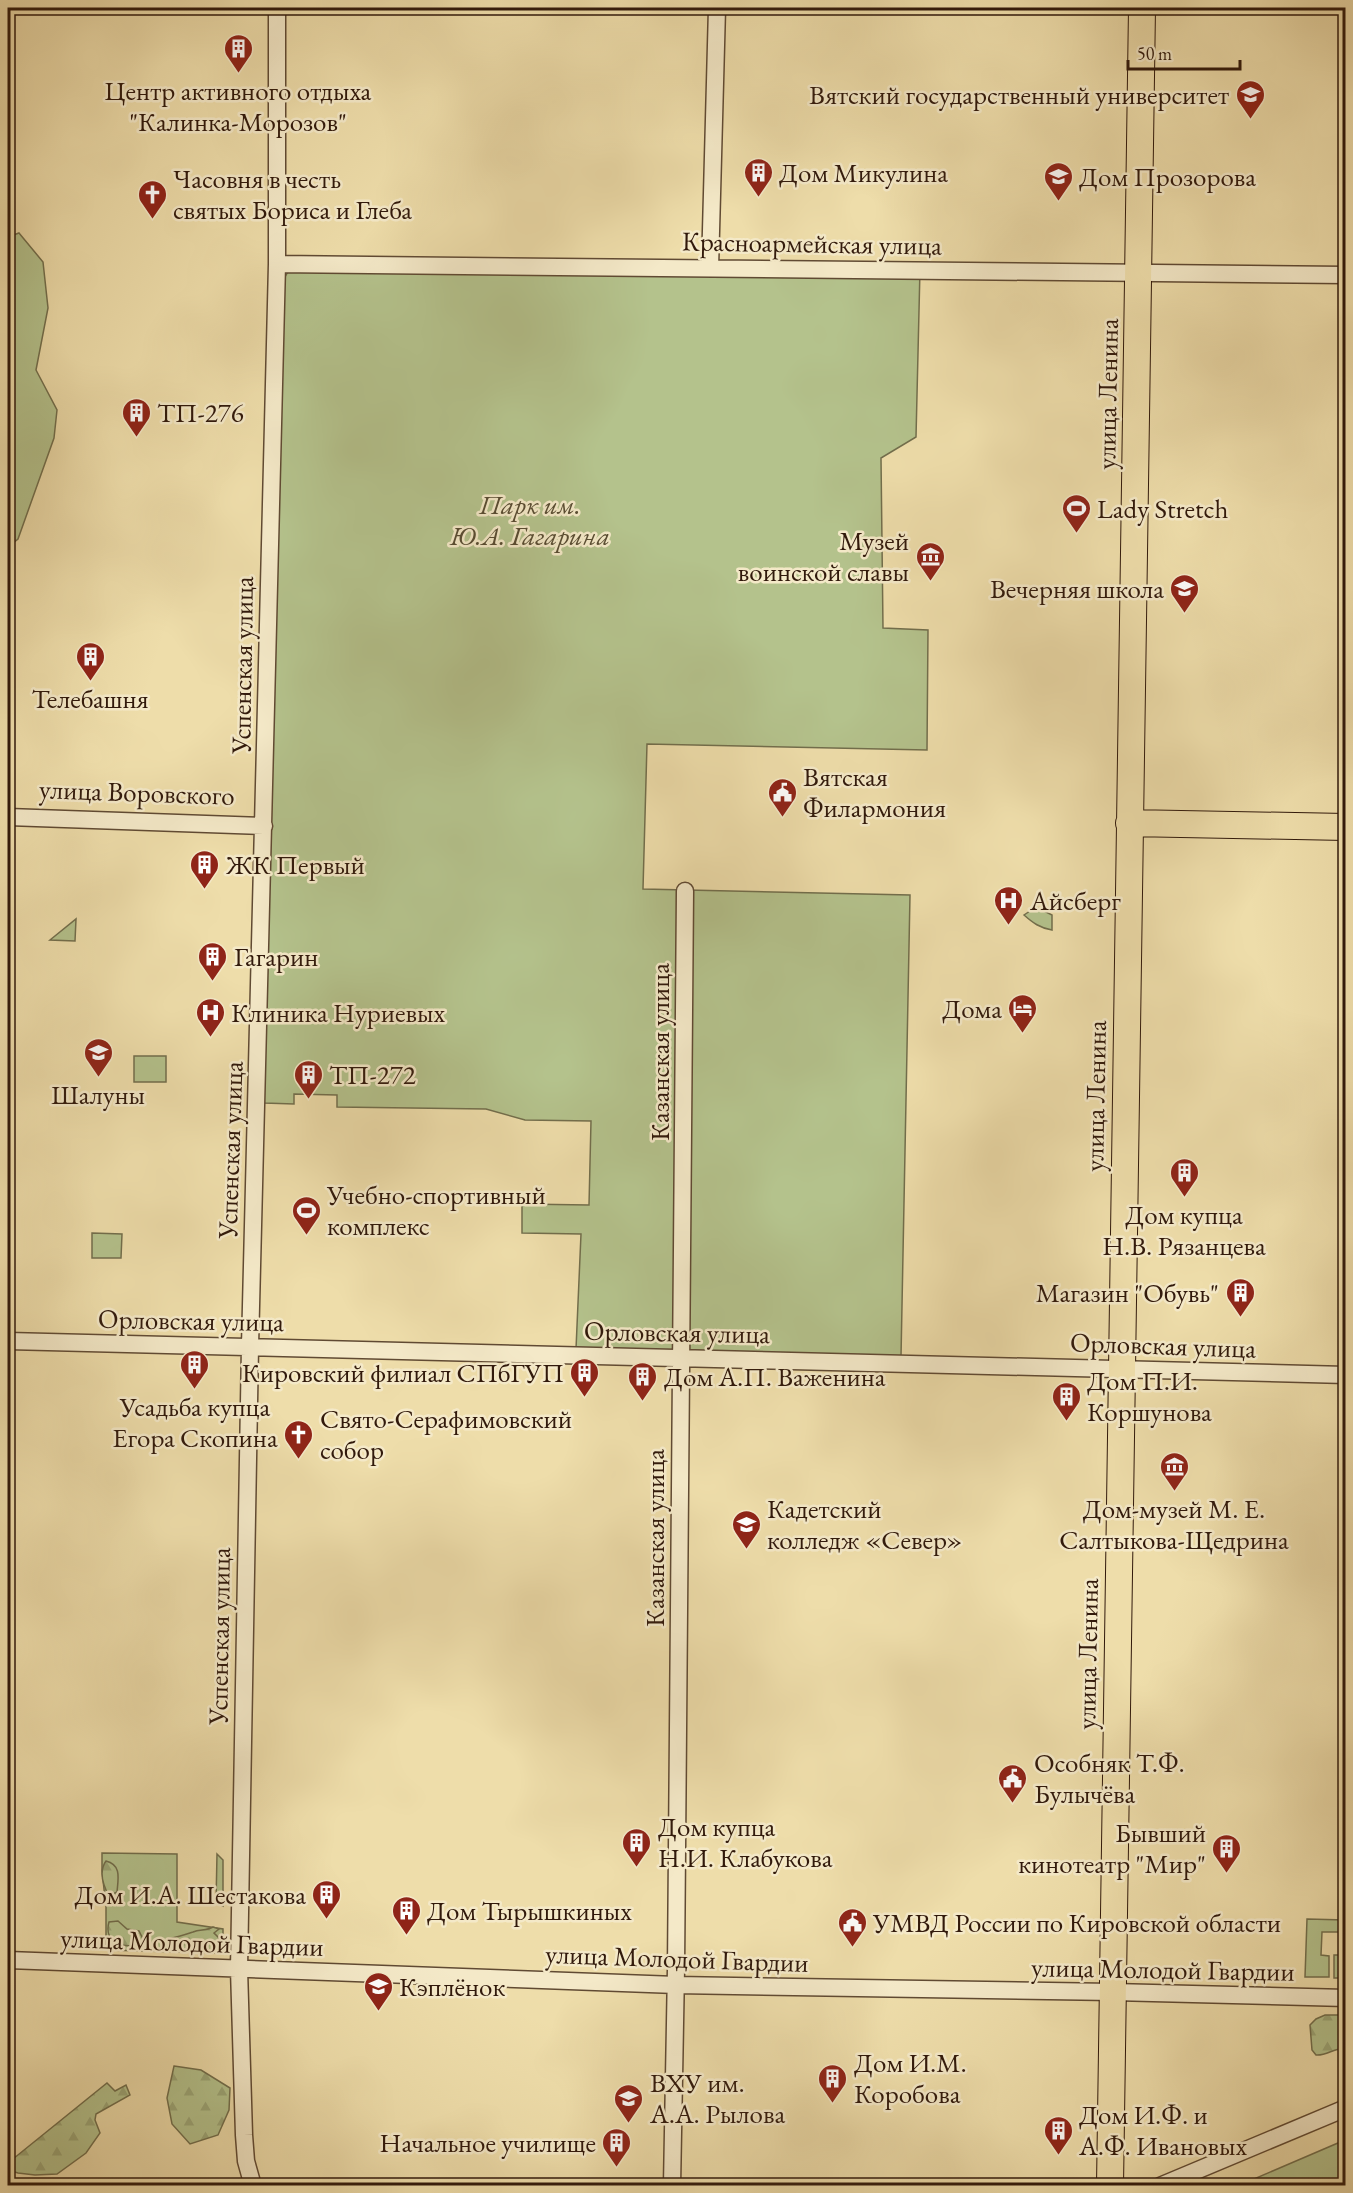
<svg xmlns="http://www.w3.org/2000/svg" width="1353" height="2193" viewBox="0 0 1353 2193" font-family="'EB Garamond',serif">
<defs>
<pattern id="forest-firs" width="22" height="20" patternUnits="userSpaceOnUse" patternTransform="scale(1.5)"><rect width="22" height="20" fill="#b4c28c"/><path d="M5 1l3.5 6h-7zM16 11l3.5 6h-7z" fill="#9ba677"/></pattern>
</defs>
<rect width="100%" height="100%" fill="#eda"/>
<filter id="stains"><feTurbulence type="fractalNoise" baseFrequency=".00333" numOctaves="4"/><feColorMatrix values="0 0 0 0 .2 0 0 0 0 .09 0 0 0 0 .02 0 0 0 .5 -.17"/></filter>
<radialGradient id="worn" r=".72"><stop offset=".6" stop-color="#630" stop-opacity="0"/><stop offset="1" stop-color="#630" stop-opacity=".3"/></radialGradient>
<path fill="#b4c28c" stroke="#726e4c" stroke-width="1.5" d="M 19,233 L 43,262 L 48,308 L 36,370 L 57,410 L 54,438 L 18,539 L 8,547 L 8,237 Z
M 920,269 L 916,437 L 881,458 L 883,628 L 928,630 L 927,750 L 647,744 L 643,889 L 910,895 L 901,1357 L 576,1349 L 581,1234 L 522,1233 L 522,1204 L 589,1205 L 591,1121 L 525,1120 L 486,1109 L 337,1107 L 337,1095 L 294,1094 L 294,1104 L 264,1103 L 281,284 L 289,270 Z
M 1036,907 L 1052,915 L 1052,930 C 1040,928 1033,923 1024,915 Z
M 76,919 L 75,941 L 50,940 Z
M 134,1056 L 166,1056 L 166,1082 L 134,1082 Z
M 92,1233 L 122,1234 L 121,1258 L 92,1258 Z
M 102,1853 L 177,1854 L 177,1922 L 223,1929 L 223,1939 L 228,1946 L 223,1952 L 218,1953 L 106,1950 L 106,1907 L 102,1871 Z
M 217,1854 L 223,1860 L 223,1906 L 216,1903 Z
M 1307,1919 L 1345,1920 L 1345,1978 L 1334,1978 L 1334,1955 L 1344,1955 L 1344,1932 L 1322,1932 L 1321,1955 L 1329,1956 L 1329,1977 L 1305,1977 Z
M 1345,2140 L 1345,2185 L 1240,2185 Z"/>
<path fill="url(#forest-firs)" stroke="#726e4c" stroke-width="1.5" d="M 106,1861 C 122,1865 118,1879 117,1892 L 109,1896 C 103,1885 98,1872 106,1861 Z
M 118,1921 L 127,1929 L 139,1931 L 143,1939 L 141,1942 C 125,1951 103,1943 109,1922 Z
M 213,1927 L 219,1929 L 214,1933 L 223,1942 L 219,1950 L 192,1952 L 171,1947 L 168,1943 L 168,1939 C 178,1937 184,1935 193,1932 C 200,1929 206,1931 213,1927 Z
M 1325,2015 L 1345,2015 L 1345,2049 C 1335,2047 1327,2056 1316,2055 L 1312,2050 L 1310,2025 L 1316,2019 Z
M 174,2066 L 201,2070 L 230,2088 L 229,2110 L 218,2135 L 190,2144 L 172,2124 L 167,2098 Z
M 107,2083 L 115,2091 L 126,2085 L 130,2095 L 96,2114 L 95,2120 L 100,2133 L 86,2153 L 57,2174 L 35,2175 L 18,2173 L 8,2170 L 8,2163 Z"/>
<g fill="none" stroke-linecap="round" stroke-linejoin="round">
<defs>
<path id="street" d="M 277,264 L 1346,275
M 710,268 L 717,8
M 8,817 L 264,826
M 8,1341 L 1346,1375
M 8,1960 L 676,1985 L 1113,1992 L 1346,1998
M 253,2186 L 246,2161 L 244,2135 L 239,1969 L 250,1346 L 277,264 L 277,8
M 672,2186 L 676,1969 L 685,891
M 1160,2186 L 1346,2108"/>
<path id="primary" d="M 1129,823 L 1346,827
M 1110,2186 L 1142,8"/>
</defs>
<use href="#street" stroke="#604a33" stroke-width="19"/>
<use href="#primary" stroke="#31190b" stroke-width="28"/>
<use href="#street" stroke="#f4e9c8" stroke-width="16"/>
<use href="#primary" stroke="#eda" stroke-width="26"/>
</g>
<defs>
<symbol id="building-pin" viewBox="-11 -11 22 30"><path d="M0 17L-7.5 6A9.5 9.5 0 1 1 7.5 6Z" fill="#8f2418" stroke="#f4e9c8"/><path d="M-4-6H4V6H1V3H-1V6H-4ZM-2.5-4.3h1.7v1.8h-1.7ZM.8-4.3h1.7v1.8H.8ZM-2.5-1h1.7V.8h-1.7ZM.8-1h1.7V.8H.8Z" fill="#fff"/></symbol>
<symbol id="university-pin" viewBox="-11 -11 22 30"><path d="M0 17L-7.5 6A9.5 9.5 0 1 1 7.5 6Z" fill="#8f2418" stroke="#f4e9c8"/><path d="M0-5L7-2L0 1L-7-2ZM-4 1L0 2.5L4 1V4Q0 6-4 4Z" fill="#fff"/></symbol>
<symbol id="church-pin" viewBox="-11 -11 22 30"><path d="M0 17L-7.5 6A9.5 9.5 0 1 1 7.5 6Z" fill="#8f2418" stroke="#f4e9c8"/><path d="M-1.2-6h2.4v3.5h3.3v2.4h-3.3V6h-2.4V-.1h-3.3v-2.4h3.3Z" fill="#fff"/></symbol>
<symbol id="stadium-pin" viewBox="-11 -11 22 30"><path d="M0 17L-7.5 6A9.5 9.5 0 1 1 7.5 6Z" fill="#8f2418" stroke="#f4e9c8"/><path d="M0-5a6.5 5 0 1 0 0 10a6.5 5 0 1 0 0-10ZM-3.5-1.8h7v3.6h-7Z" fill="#fff"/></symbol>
<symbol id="museum-pin" viewBox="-11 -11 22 30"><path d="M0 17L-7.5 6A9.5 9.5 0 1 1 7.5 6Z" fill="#8f2418" stroke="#f4e9c8"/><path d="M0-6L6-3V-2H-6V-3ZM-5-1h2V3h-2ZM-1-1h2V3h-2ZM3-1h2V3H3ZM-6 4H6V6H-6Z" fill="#fff"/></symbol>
<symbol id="school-pin" viewBox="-11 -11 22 30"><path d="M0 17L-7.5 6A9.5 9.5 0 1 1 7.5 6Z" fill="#8f2418" stroke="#f4e9c8"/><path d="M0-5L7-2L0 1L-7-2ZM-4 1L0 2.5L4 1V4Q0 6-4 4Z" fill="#fff"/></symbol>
<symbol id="civic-pin" viewBox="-11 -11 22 30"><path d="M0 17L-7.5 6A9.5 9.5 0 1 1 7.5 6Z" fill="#8f2418" stroke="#f4e9c8"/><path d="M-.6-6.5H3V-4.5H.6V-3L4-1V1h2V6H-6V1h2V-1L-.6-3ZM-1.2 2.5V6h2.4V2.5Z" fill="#fff"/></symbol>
<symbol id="hospital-pin" viewBox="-11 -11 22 30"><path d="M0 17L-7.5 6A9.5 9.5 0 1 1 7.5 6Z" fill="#8f2418" stroke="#f4e9c8"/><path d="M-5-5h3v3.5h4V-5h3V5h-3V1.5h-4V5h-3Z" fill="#fff"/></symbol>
<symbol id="hotel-pin" viewBox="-11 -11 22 30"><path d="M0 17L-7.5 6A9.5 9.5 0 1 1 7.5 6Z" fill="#8f2418" stroke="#f4e9c8"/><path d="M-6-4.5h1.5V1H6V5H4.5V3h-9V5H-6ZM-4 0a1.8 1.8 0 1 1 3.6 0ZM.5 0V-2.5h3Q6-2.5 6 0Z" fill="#fff"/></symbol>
</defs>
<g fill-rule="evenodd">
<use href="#building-pin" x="222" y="32" width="33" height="45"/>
<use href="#university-pin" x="1234" y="78" width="33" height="45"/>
<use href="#building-pin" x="742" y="156" width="33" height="45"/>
<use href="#university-pin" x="1042" y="160" width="33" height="45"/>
<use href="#church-pin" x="136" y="178" width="33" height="45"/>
<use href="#building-pin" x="120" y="396" width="33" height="45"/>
<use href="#stadium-pin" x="1060" y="492" width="33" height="45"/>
<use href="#museum-pin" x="914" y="540" width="33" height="45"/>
<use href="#school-pin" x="1168" y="572" width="33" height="45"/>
<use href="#building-pin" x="74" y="640" width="33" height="45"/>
<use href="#civic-pin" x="766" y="776" width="33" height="45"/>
<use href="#building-pin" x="188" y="848" width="33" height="45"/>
<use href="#hospital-pin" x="992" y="884" width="33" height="45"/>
<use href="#building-pin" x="196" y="940" width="33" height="45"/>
<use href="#hotel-pin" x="1006" y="992" width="33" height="45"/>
<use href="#hospital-pin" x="194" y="996" width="33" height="45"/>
<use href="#school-pin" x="82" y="1036" width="33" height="45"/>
<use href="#building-pin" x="292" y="1058" width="33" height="45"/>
<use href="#building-pin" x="1168" y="1156" width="33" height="45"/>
<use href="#stadium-pin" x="290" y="1194" width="33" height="45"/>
<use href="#building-pin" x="1224" y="1276" width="33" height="45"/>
<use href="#building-pin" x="178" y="1348" width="33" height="45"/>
<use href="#building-pin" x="568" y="1356" width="33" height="45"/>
<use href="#building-pin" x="626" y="1360" width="33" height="45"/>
<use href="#building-pin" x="1050" y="1380" width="33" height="45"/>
<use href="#church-pin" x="282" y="1418" width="33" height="45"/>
<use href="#museum-pin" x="1158" y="1450" width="33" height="45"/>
<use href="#university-pin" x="730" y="1508" width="33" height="45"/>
<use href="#civic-pin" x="996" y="1762" width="33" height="45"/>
<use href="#building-pin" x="620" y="1826" width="33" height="45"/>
<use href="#building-pin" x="1210" y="1832" width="33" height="45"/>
<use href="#building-pin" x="310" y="1878" width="33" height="45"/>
<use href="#building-pin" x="390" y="1894" width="33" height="45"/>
<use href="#civic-pin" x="836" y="1906" width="33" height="45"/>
<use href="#school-pin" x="362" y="1970" width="33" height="45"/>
<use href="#building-pin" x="816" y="2062" width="33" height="45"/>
<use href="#university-pin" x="612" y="2082" width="33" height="45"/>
<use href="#building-pin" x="1042" y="2114" width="33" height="45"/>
<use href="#building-pin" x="600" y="2126" width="33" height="45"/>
</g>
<g text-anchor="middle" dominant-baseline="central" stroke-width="5" stroke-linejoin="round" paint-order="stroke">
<g font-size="27" fill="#31190b" stroke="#f4e9c8" text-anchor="start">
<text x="238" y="90" text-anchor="middle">Центр активного отдыха<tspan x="238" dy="31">"Калинка-Морозов"</tspan></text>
<text x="1229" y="94" text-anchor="end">Вятский государственный университет</text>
<text x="779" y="172">Дом Микулина</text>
<text x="1079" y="176">Дом Прозорова</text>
<text x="173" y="178">Часовня в честь<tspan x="173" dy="31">святых Бориса и Глеба</tspan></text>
<text x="157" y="412">ТП-276</text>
<text x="1097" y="508">Lady Stretch</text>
<text x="909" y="540" text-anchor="end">Музей<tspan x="909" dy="31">воинской славы</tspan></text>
<text x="1164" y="588" text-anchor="end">Вечерняя школа</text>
<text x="90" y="698" text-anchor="middle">Телебашня</text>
<text x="803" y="776">Вятская<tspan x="803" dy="31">Филармония</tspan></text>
<text x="226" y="864">ЖК Первый</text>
<text x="1030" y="900">Айсберг</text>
<text x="234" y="956">Гагарин</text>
<text x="1002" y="1008" text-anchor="end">Дома</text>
<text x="231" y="1012">Клиника Нуриевых</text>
<text x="329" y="1074">ТП-272</text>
<text x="98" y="1094" text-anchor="middle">Шалуны</text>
<text x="327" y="1194">Учебно-спортивный<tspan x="327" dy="31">комплекс</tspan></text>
<text x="1184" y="1214" text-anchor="middle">Дом купца<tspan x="1184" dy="31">Н.В. Рязанцева</tspan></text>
<text x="1219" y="1292" text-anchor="end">Магазин "Обувь"</text>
<text x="564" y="1372" text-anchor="end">Кировский филиал СПбГУП</text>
<text x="664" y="1376">Дом А.П. Важенина</text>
<text x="1087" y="1380">Дом П.И.<tspan x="1087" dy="31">Коршунова</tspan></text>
<text x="195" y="1406" text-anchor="middle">Усадьба купца<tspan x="195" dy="31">Егора Скопина</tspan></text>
<text x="320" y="1418">Свято-Серафимовский<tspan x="320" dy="31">собор</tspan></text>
<text x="767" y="1508">Кадетский<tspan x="767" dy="31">колледж «Север»</tspan></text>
<text x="1174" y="1508" text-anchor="middle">Дом-музей М. Е.<tspan x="1174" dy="31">Салтыкова-Щедрина</tspan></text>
<text x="1034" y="1762">Особняк Т.Ф.<tspan x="1034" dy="31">Булычёва</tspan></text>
<text x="658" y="1826">Дом купца<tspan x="658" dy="31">Н.И. Клабукова</tspan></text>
<text x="1206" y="1832" text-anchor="end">Бывший<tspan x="1206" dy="31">кинотеатр "Мир"</tspan></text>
<text x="306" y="1894" text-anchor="end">Дом И.А. Шестакова</text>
<text x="427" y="1910">Дом Тырышкиных</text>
<text x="873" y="1922">УМВД России по Кировской области</text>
<text x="399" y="1986">Кэплёнок</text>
<text x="854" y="2062">Дом И.М.<tspan x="854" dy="31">Коробова</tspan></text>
<text x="650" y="2082">ВХУ им.<tspan x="650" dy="31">А.А. Рылова</tspan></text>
<text x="1079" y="2114">Дом И.Ф. и<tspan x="1079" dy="31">А.Ф. Ивановых</tspan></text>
<text x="596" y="2142" text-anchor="end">Начальное училище</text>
</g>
<g font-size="27" fill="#31190b" stroke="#f4e9c8">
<text transform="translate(812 243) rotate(1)">Красноармейская улица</text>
<text transform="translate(1107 394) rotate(-89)">улица Ленина</text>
<text transform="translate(242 665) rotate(-89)">Успенская улица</text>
<text transform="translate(137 792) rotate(2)">улица Воровского</text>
<text transform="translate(659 1052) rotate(-90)">Казанская улица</text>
<text transform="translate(1095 1096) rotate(-89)">улица Ленина</text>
<text transform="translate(230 1150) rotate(-88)">Успенская улица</text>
<text transform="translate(191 1320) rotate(1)">Орловская улица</text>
<text transform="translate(677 1332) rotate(1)">Орловская улица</text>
<text transform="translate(1163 1345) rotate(2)">Орловская улица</text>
<text transform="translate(654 1538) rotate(-90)">Казанская улица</text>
<text transform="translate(219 1636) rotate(-89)">Успенская улица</text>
<text transform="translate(1087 1654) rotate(-89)">улица Ленина</text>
<text transform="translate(192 1942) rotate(2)">улица Молодой Гвардии</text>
<text transform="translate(677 1958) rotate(2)">улица Молодой Гвардии</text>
<text transform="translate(1163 1969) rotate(1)">улица Молодой Гвардии</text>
</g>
<g font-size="27" font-style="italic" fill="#584c32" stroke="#f4e9c8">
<text x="530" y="504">Парк им.<tspan x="530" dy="31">Ю.А. Гагарина</tspan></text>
</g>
</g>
<rect width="1353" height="2193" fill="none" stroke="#eda" stroke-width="30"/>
<rect x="9" y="9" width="1335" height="2175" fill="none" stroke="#31190b" stroke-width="3"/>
<rect x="15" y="15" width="1323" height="2163" fill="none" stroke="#31190b" stroke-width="1.5"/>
<path d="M1128 60v9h112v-9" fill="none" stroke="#31190b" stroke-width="3"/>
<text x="1137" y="60" font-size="18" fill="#31190b" stroke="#f4e9c8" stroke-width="4.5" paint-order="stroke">50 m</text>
<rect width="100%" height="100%" filter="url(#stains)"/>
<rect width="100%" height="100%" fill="url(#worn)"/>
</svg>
